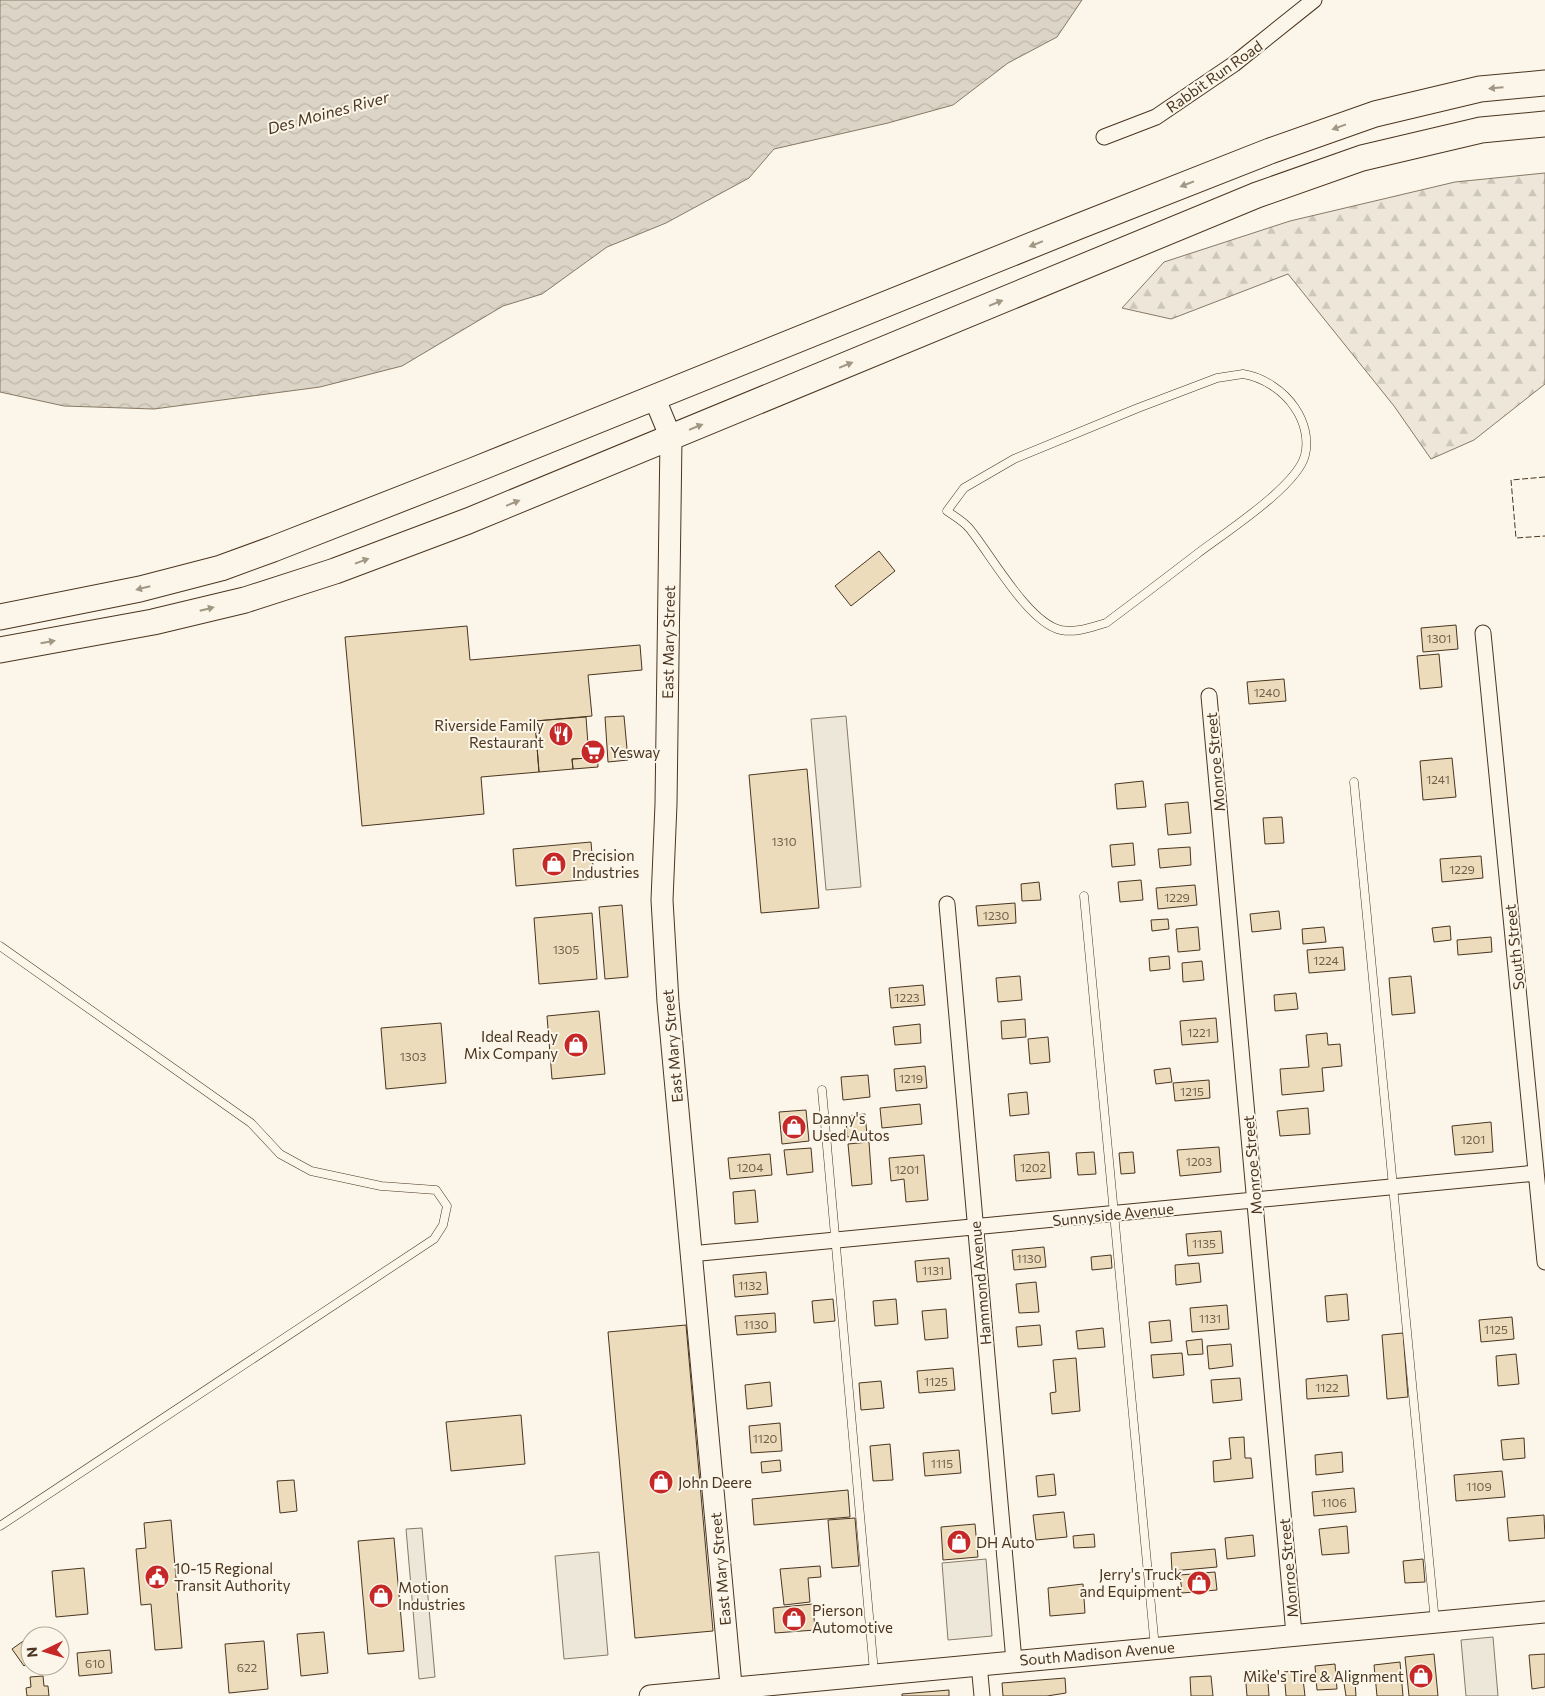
<svg xmlns="http://www.w3.org/2000/svg" width="1545" height="1696" viewBox="0 0 1545 1696" font-family="Commissioner,sans-serif">
<defs>
<pattern id="forest-firs" width="22" height="20" patternUnits="userSpaceOnUse" patternTransform="scale(1.25)"><rect width="22" height="20" fill="#ede6d9"/><path d="M5 1l3.5 6h-7zM16 11l3.5 6h-7z" fill="#cdc6ba"/></pattern>
<pattern id="water-waves" width="16" height="10" patternUnits="userSpaceOnUse" patternTransform="scale(1.25)"><rect width="16" height="10" fill="#dcd4c6"/><path d="M0 5q4-4 8 0t8 0" fill="none" stroke="#beb7aa"/></pattern>
</defs>
<rect width="100%" height="100%" fill="#fbf6e9"/>
<path fill="url(#forest-firs)" stroke="#887966" d="M 1545,173 L 1545,384 L 1474,440 L 1431,459 L 1394,406 L 1288,274 L 1171,319 L 1122,308 L 1164,262 L 1290,221 L 1455,182 Z"/>
<path fill="#ede7d9" stroke="#887966" d="M 846,716 L 861,887 L 826,890 L 811,719 Z
M 422,1528 L 435,1677 L 419,1679 L 406,1529 Z
M 599,1552 L 608,1655 L 564,1659 L 555,1556 Z
M 986,1559 L 992,1636 L 948,1640 L 942,1563 Z
M 1493,1637 L 1498,1696 L 1466,1696 L 1461,1640 Z"/>
<path fill="url(#water-waves)" stroke="#887966" d="M 0,0 L 1082,0 L 1057,37 L 1008,63 L 953,105 L 888,123 L 774,149 L 749,178 L 666,223 L 607,247 L 542,294 L 503,306 L 402,366 L 320,387 L 154,409 L 64,406 L 0,392 Z"/>
<path fill="#ecdcbc" stroke="#4a3520" d="M 879,551 L 895,571 L 851,606 L 835,586 Z
M 1456,625 L 1458,649 L 1423,652 L 1421,628 Z
M 467,626 L 470,660 L 640,645 L 642,670 L 588,675 L 592,716 L 535,721 L 539,772 L 481,777 L 484,814 L 362,826 L 345,637 Z
M 1439,654 L 1442,687 L 1420,689 L 1417,656 Z
M 1284,679 L 1286,701 L 1249,704 L 1247,682 Z
M 624,716 L 628,760 L 608,762 L 605,717 Z
M 586,717 L 589,758 L 572,759 L 573,769 L 539,772 L 535,721 Z
M 588,746 L 597,746 L 598,767 L 573,769 L 572,759 L 589,758 Z
M 1452,758 L 1456,797 L 1423,800 L 1420,761 Z
M 807,769 L 819,908 L 761,913 L 749,775 Z
M 1143,781 L 1146,807 L 1117,809 L 1115,784 Z
M 1188,802 L 1191,833 L 1168,835 L 1165,804 Z
M 1282,817 L 1284,843 L 1265,844 L 1263,818 Z
M 591,842 L 594,879 L 516,886 L 513,849 Z
M 1133,843 L 1135,865 L 1112,867 L 1110,845 Z
M 1190,847 L 1191,865 L 1160,868 L 1158,849 Z
M 1481,856 L 1483,878 L 1442,882 L 1440,859 Z
M 1141,880 L 1143,900 L 1120,902 L 1118,882 Z
M 1039,882 L 1041,900 L 1022,901 L 1021,884 Z
M 1195,885 L 1197,905 L 1158,909 L 1156,888 Z
M 1015,903 L 1016,923 L 978,926 L 976,906 Z
M 622,905 L 628,977 L 605,979 L 599,907 Z
M 1279,911 L 1281,929 L 1252,932 L 1250,914 Z
M 592,913 L 597,979 L 539,984 L 534,918 Z
M 1168,919 L 1169,929 L 1152,931 L 1151,920 Z
M 1450,926 L 1451,940 L 1434,942 L 1432,928 Z
M 1198,927 L 1200,950 L 1178,952 L 1176,929 Z
M 1324,927 L 1326,942 L 1303,944 L 1302,929 Z
M 1491,937 L 1492,952 L 1458,955 L 1457,940 Z
M 1343,947 L 1345,970 L 1309,973 L 1307,950 Z
M 1169,956 L 1170,969 L 1150,971 L 1149,958 Z
M 1202,961 L 1204,980 L 1183,982 L 1182,963 Z
M 1020,976 L 1022,1000 L 998,1002 L 996,978 Z
M 1411,976 L 1415,1013 L 1392,1015 L 1389,978 Z
M 923,985 L 925,1005 L 891,1008 L 889,988 Z
M 1296,993 L 1298,1009 L 1275,1011 L 1274,995 Z
M 599,1011 L 605,1074 L 552,1079 L 547,1016 Z
M 1216,1018 L 1218,1042 L 1182,1045 L 1180,1021 Z
M 1025,1019 L 1026,1037 L 1002,1039 L 1001,1021 Z
M 441,1023 L 446,1083 L 386,1089 L 381,1028 Z
M 920,1024 L 921,1043 L 895,1045 L 893,1027 Z
M 1327,1033 L 1328,1045 L 1340,1044 L 1342,1066 L 1322,1068 L 1324,1091 L 1282,1095 L 1280,1069 L 1309,1067 L 1306,1035 Z
M 1048,1037 L 1050,1062 L 1030,1064 L 1028,1039 Z
M 925,1066 L 927,1088 L 896,1091 L 894,1069 Z
M 1170,1068 L 1172,1082 L 1156,1084 L 1154,1070 Z
M 868,1075 L 870,1097 L 843,1100 L 841,1077 Z
M 1209,1080 L 1210,1098 L 1175,1101 L 1173,1083 Z
M 1027,1092 L 1029,1114 L 1010,1116 L 1008,1094 Z
M 920,1104 L 922,1124 L 882,1128 L 880,1108 Z
M 1308,1108 L 1310,1134 L 1280,1136 L 1277,1111 Z
M 806,1110 L 809,1141 L 782,1144 L 779,1112 Z
M 865,1114 L 867,1135 L 847,1137 L 846,1116 Z
M 1491,1122 L 1493,1152 L 1455,1155 L 1452,1126 Z
M 869,1142 L 872,1184 L 852,1186 L 848,1144 Z
M 1219,1147 L 1221,1172 L 1180,1176 L 1177,1150 Z
M 811,1148 L 813,1172 L 787,1175 L 784,1150 Z
M 1049,1152 L 1051,1178 L 1016,1181 L 1014,1155 Z
M 1094,1152 L 1096,1174 L 1078,1175 L 1076,1153 Z
M 1133,1152 L 1135,1173 L 1121,1174 L 1119,1153 Z
M 770,1154 L 772,1175 L 730,1179 L 728,1158 Z
M 924,1155 L 928,1200 L 906,1202 L 904,1179 L 891,1181 L 889,1158 Z
M 755,1190 L 758,1222 L 735,1224 L 733,1192 Z
M 1221,1231 L 1223,1253 L 1188,1256 L 1186,1234 Z
M 1044,1247 L 1046,1267 L 1014,1270 L 1012,1250 Z
M 1111,1255 L 1112,1268 L 1092,1270 L 1091,1257 Z
M 949,1258 L 951,1279 L 917,1282 L 915,1261 Z
M 1199,1263 L 1201,1282 L 1176,1285 L 1175,1265 Z
M 766,1272 L 768,1294 L 735,1297 L 733,1275 Z
M 1036,1282 L 1039,1312 L 1019,1313 L 1016,1284 Z
M 1347,1294 L 1349,1320 L 1327,1322 L 1325,1296 Z
M 833,1299 L 835,1321 L 814,1323 L 812,1301 Z
M 896,1299 L 898,1324 L 875,1326 L 873,1301 Z
M 1227,1305 L 1229,1329 L 1192,1332 L 1190,1308 Z
M 946,1309 L 948,1338 L 925,1340 L 922,1311 Z
M 775,1313 L 776,1332 L 737,1335 L 735,1316 Z
M 1512,1317 L 1514,1339 L 1481,1342 L 1479,1320 Z
M 1170,1320 L 1172,1341 L 1151,1343 L 1149,1322 Z
M 686,1325 L 713,1631 L 635,1638 L 608,1332 Z
M 1040,1325 L 1042,1345 L 1018,1347 L 1016,1327 Z
M 1103,1328 L 1105,1347 L 1078,1349 L 1076,1331 Z
M 1403,1333 L 1408,1397 L 1387,1399 L 1382,1335 Z
M 1202,1339 L 1203,1354 L 1188,1355 L 1186,1341 Z
M 1231,1344 L 1233,1366 L 1209,1369 L 1207,1346 Z
M 1182,1353 L 1184,1375 L 1153,1378 L 1151,1355 Z
M 1516,1354 L 1519,1384 L 1498,1386 L 1496,1356 Z
M 1076,1358 L 1080,1411 L 1052,1414 L 1050,1393 L 1056,1392 L 1053,1360 Z
M 953,1368 L 955,1390 L 919,1393 L 917,1371 Z
M 1347,1375 L 1349,1396 L 1307,1399 L 1306,1379 Z
M 1240,1378 L 1242,1400 L 1213,1403 L 1211,1380 Z
M 881,1381 L 884,1408 L 861,1410 L 859,1383 Z
M 770,1382 L 772,1406 L 747,1409 L 745,1385 Z
M 521,1415 L 525,1464 L 451,1471 L 446,1422 Z
M 780,1423 L 782,1451 L 751,1453 L 749,1426 Z
M 1244,1437 L 1245,1458 L 1251,1458 L 1253,1478 L 1214,1482 L 1213,1461 L 1231,1459 L 1229,1438 Z
M 1524,1438 L 1525,1458 L 1503,1460 L 1501,1440 Z
M 890,1444 L 893,1480 L 873,1481 L 870,1446 Z
M 959,1450 L 961,1473 L 925,1476 L 923,1453 Z
M 1342,1452 L 1343,1472 L 1316,1475 L 1315,1455 Z
M 780,1460 L 781,1471 L 762,1473 L 761,1462 Z
M 1502,1471 L 1505,1497 L 1456,1501 L 1454,1475 Z
M 1054,1474 L 1056,1495 L 1038,1497 L 1036,1476 Z
M 294,1480 L 297,1511 L 280,1513 L 277,1481 Z
M 1354,1488 L 1356,1512 L 1314,1516 L 1312,1492 Z
M 848,1490 L 850,1517 L 754,1525 L 752,1499 Z
M 1064,1512 L 1067,1537 L 1036,1540 L 1033,1515 Z
M 1544,1515 L 1545,1538 L 1509,1541 L 1507,1518 Z
M 855,1518 L 859,1566 L 832,1568 L 828,1520 Z
M 171,1520 L 182,1648 L 155,1650 L 151,1604 L 141,1605 L 136,1549 L 146,1548 L 144,1523 Z
M 975,1524 L 978,1557 L 943,1560 L 941,1527 Z
M 1347,1526 L 1349,1553 L 1322,1555 L 1319,1529 Z
M 1094,1534 L 1095,1547 L 1074,1548 L 1073,1536 Z
M 1253,1535 L 1255,1556 L 1227,1559 L 1225,1538 Z
M 394,1538 L 404,1651 L 368,1654 L 358,1541 Z
M 1215,1549 L 1217,1567 L 1172,1571 L 1171,1553 Z
M 1423,1559 L 1425,1582 L 1405,1583 L 1403,1561 Z
M 820,1566 L 821,1577 L 808,1578 L 810,1602 L 784,1605 L 780,1569 Z
M 84,1568 L 88,1614 L 56,1617 L 52,1571 Z
M 1215,1572 L 1217,1590 L 1182,1593 L 1180,1575 Z
M 1083,1584 L 1085,1613 L 1050,1616 L 1048,1588 Z
M 813,1604 L 815,1630 L 775,1633 L 773,1608 Z
M 324,1632 L 328,1673 L 301,1676 L 297,1634 Z
M 29,1637 L 30,1661 L 24,1666 L 12,1649 Z
M 264,1641 L 268,1689 L 229,1693 L 225,1644 Z
M 110,1650 L 112,1673 L 79,1676 L 77,1653 Z
M 1434,1654 L 1438,1696 L 1409,1696 L 1405,1657 Z
M 1545,1654 L 1545,1687 L 1532,1689 L 1529,1655 Z
M 1400,1662 L 1403,1696 L 1377,1696 L 1374,1665 Z
M 1335,1664 L 1337,1689 L 1317,1690 L 1315,1666 Z
M 1267,1670 L 1269,1696 L 1247,1696 L 1245,1672 Z
M 1302,1670 L 1305,1696 L 1286,1696 L 1284,1672 Z
M 43,1676 L 44,1686 L 48,1686 L 49,1696 L 27,1696 L 26,1688 L 31,1687 L 30,1677 Z
M 1211,1676 L 1213,1696 L 1191,1696 L 1190,1677 Z
M 1065,1678 L 1066,1693 L 1047,1696 L 1003,1696 L 1002,1683 Z
M 1355,1682 L 1356,1696 L 1346,1696 L 1344,1683 Z
M 949,1690 L 949,1696 L 902,1696 L 902,1694 Z"/>
<g fill="none" stroke-linecap="round" stroke-linejoin="round">
<defs>
<path id="service" d="M 1243,374 C 1263,377 1284,391 1295,408 C 1304,421 1309,439 1305,455 C 1298,486 1223,534 1197,554 C 1167,577 1137,600 1106,623 C 1091,627 1077,633 1061,630 C 1028,623 990,553 969,528 C 963,521 954,516 947,511 L 964,488 L 1014,459 L 1138,408 L 1217,378 Z
M 1354,782 L 1435,1622
M 1084,896 L 1155,1648
M 0,946 L 251,1123 L 280,1154 L 311,1171 L 381,1186 L 436,1190 L 447,1206 L 443,1225 L 434,1239 L 0,1526
M 822,1090 L 874,1672"/>
<path id="minor" d="M 1104,137 L 1156,117 L 1234,64 L 1314,0
M 1483,633 L 1545,1262
M 1209,696 L 1294,1634
M 947,904 L 1014,1661
M 690,1254 L 1536,1173
M 979,1664 L 982,1696"/>
<path id="secondary" d="M 654,397 L 671,438 L 666,804 L 662,900 L 668,1002 L 732,1696
M 650,1696 L 1545,1612"/>
<path id="trunk" d="M 0,617 L 140,589 L 221,568 L 273,549 L 472,471 L 1077,227 L 1270,151 L 1375,114 L 1480,89 L 1545,83
M 0,650 L 153,622 L 245,600 L 335,571 L 468,521 L 1257,195 L 1362,158 L 1481,130 L 1545,124"/>
</defs>
<use href="#service" stroke="#4a3520" stroke-width="9"/>
<use href="#minor" stroke="#4a3520" stroke-width="17"/>
<use href="#secondary" stroke="#4a3520" stroke-width="23"/>
<use href="#trunk" stroke="#4a3520" stroke-width="27"/>
<use href="#service" stroke="#fbf6e9" stroke-width="8"/>
<use href="#minor" stroke="#fbf6e9" stroke-width="15"/>
<use href="#secondary" stroke="#fbf6e9" stroke-width="21"/>
<use href="#trunk" stroke="#fbf6e9" stroke-width="25"/>
<path stroke="#4a3520" stroke-width="1" stroke-dasharray="6 2.5" stroke-linecap="butt" d="M 1545,477 L 1511,480 L 1516,538 L 1545,536"/>
</g>
<defs><path id="oneway-solid" d="M-6-.8H1V-3.2L6.5 0L1 3.2V.8H-6Z" transform="scale(1.25)"/></defs>
<g fill="#a29684">
<use href="#oneway-solid" transform="translate(1496 88) rotate(175)"/>
<use href="#oneway-solid" transform="translate(1339 127) rotate(160)"/>
<use href="#oneway-solid" transform="translate(1187 184) rotate(159)"/>
<use href="#oneway-solid" transform="translate(1036 244) rotate(158)"/>
<use href="#oneway-solid" transform="translate(996 303) rotate(-22)"/>
<use href="#oneway-solid" transform="translate(846 365) rotate(-22)"/>
<use href="#oneway-solid" transform="translate(696 427) rotate(-22)"/>
<use href="#oneway-solid" transform="translate(513 503) rotate(-22)"/>
<use href="#oneway-solid" transform="translate(362 561) rotate(-20)"/>
<use href="#oneway-solid" transform="translate(143 588) rotate(166)"/>
<use href="#oneway-solid" transform="translate(207 609) rotate(-14)"/>
<use href="#oneway-solid" transform="translate(48 642) rotate(-10)"/>
</g>
<defs>
<symbol id="restaurant-disc" viewBox="-11 -11 22 22"><circle r="9.5" fill="#c62828" stroke="#fbf6e9"/><path d="M-5-6h1v4h1v-4h1v4h1v-4h1v5L-1.5 .5V6h-2V.5L-5-1ZM5-6V6H3V1.5H1.5Q1.5-4 5-6Z" fill="#fff"/></symbol>
<symbol id="supermarket-disc" viewBox="-11 -11 22 22"><circle r="9.5" fill="#c62828" stroke="#fbf6e9"/><path d="M-6-5.5h2.5l.6 2H6L4.5 2H-2.5L-4.4-4H-6ZM-1.5 3.2a1.3 1.3 0 1 0 .1 0ZM3 3.2a1.3 1.3 0 1 0 .1 0Z" fill="#fff"/></symbol>
<symbol id="shop-disc" viewBox="-11 -11 22 22"><circle r="9.5" fill="#c62828" stroke="#fbf6e9"/><path d="M-5-2.5h2.3a2.7 3.5 0 0 1 5.4 0H5L5.5 6h-11ZM-1.5-2.5h3a1.5 2.3 0 0 0-3 0Z" fill="#fff"/></symbol>
<symbol id="civic-disc" viewBox="-11 -11 22 22"><circle r="9.5" fill="#c62828" stroke="#fbf6e9"/><path d="M-.6-6.5H3V-4.5H.6V-3L4-1V1h2V6H-6V1h2V-1L-.6-3ZM-1.2 2.5V6h2.4V2.5Z" fill="#fff"/></symbol>
</defs>
<g fill-rule="evenodd">
<use href="#restaurant-disc" x="547" y="720" width="28" height="28"/>
<use href="#supermarket-disc" x="579" y="738" width="28" height="28"/>
<use href="#shop-disc" x="540" y="850" width="28" height="28"/>
<use href="#shop-disc" x="562" y="1031" width="28" height="28"/>
<use href="#shop-disc" x="780" y="1113" width="28" height="28"/>
<use href="#shop-disc" x="647" y="1468" width="28" height="28"/>
<use href="#shop-disc" x="945" y="1528" width="28" height="28"/>
<use href="#civic-disc" x="143" y="1563" width="28" height="28"/>
<use href="#shop-disc" x="1185" y="1569" width="28" height="28"/>
<use href="#shop-disc" x="367" y="1582" width="28" height="28"/>
<use href="#shop-disc" x="780" y="1605" width="28" height="28"/>
<use href="#shop-disc" x="1407" y="1662" width="28" height="28"/>
</g>
<g text-anchor="middle" dominant-baseline="central" stroke-width="4" stroke-linejoin="round" paint-order="stroke">
<g font-size="12" fill="#725f47">
<text x="1439" y="638">1301</text>
<text x="1267" y="692">1240</text>
<text x="1438" y="779">1241</text>
<text x="784" y="841">1310</text>
<text x="1462" y="869">1229</text>
<text x="1177" y="897">1229</text>
<text x="996" y="915">1230</text>
<text x="566" y="949">1305</text>
<text x="1326" y="960">1224</text>
<text x="907" y="997">1223</text>
<text x="1199" y="1032">1221</text>
<text x="413" y="1056">1303</text>
<text x="911" y="1078">1219</text>
<text x="1192" y="1091">1215</text>
<text x="1473" y="1139">1201</text>
<text x="1199" y="1161">1203</text>
<text x="750" y="1167">1204</text>
<text x="1033" y="1167">1202</text>
<text x="907" y="1169">1201</text>
<text x="1204" y="1243">1135</text>
<text x="1029" y="1258">1130</text>
<text x="933" y="1270">1131</text>
<text x="750" y="1285">1132</text>
<text x="1210" y="1318">1131</text>
<text x="756" y="1324">1130</text>
<text x="1496" y="1329">1125</text>
<text x="936" y="1381">1125</text>
<text x="1327" y="1387">1122</text>
<text x="765" y="1438">1120</text>
<text x="942" y="1463">1115</text>
<text x="1479" y="1486">1109</text>
<text x="1334" y="1502">1106</text>
<text x="95" y="1663">610</text>
<text x="247" y="1667">622</text>
</g>
<g font-size="15" fill="#4a3520" stroke="#fbf6e9">
<text transform="translate(1214 76) rotate(-35)">Rabbit Run Road</text>
<text transform="translate(668 642) rotate(-89)">East Mary Street</text>
<text transform="translate(1215 762) rotate(-95)">Monroe Street</text>
<text transform="translate(1514 947) rotate(-96)">South Street</text>
<text transform="translate(672 1046) rotate(-95)">East Mary Street</text>
<text transform="translate(1252 1165) rotate(-95)">Monroe Street</text>
<text transform="translate(1113 1214) rotate(-6)">Sunnyside Avenue</text>
<text transform="translate(980 1283) rotate(-95)">Hammond Avenue</text>
<text transform="translate(1288 1568) rotate(-95)">Monroe Street</text>
<text transform="translate(720 1569) rotate(-95)">East Mary Street</text>
<text transform="translate(1097 1653) rotate(-5)">South Madison Avenue</text>
</g>
<g font-size="15" fill="#4a3520" stroke="#fbf6e9" text-anchor="start">
<text x="544" y="725" text-anchor="end">Riverside Family<tspan x="544" dy="17">Restaurant</tspan></text>
<text x="610" y="752">Yesway</text>
<text x="572" y="855">Precision<tspan x="572" dy="17">Industries</tspan></text>
<text x="558" y="1036" text-anchor="end">Ideal Ready<tspan x="558" dy="17">Mix Company</tspan></text>
<text x="812" y="1118">Danny's<tspan x="812" dy="17">Used Autos</tspan></text>
<text x="678" y="1482">John Deere</text>
<text x="976" y="1542">DH Auto</text>
<text x="174" y="1568">10-15 Regional<tspan x="174" dy="17">Transit Authority</tspan></text>
<text x="1182" y="1574" text-anchor="end">Jerry's Truck<tspan x="1182" dy="17">and Equipment</tspan></text>
<text x="398" y="1587">Motion<tspan x="398" dy="17">Industries</tspan></text>
<text x="812" y="1610">Pierson<tspan x="812" dy="17">Automotive</tspan></text>
<text x="1404" y="1676" text-anchor="end">Mike's Tire &amp; Alignment</text>
</g>
<g font-size="16" font-style="italic" fill="#4a3520" stroke="#fbf6e9">
<text transform="translate(328 112) rotate(-15)">Des Moines River</text>
</g>
</g>
<g transform="translate(45 1651) rotate(265)"><circle r="24" fill="#fbf6e9" stroke="#b4a999"/>
<path d="M0-4L9 19L0 12L-9 19Z" fill="#c62828"/>
<text y="-8" font-size="14" font-weight="bold" text-anchor="middle" fill="#4a3520">N</text>
</g>
</svg>
